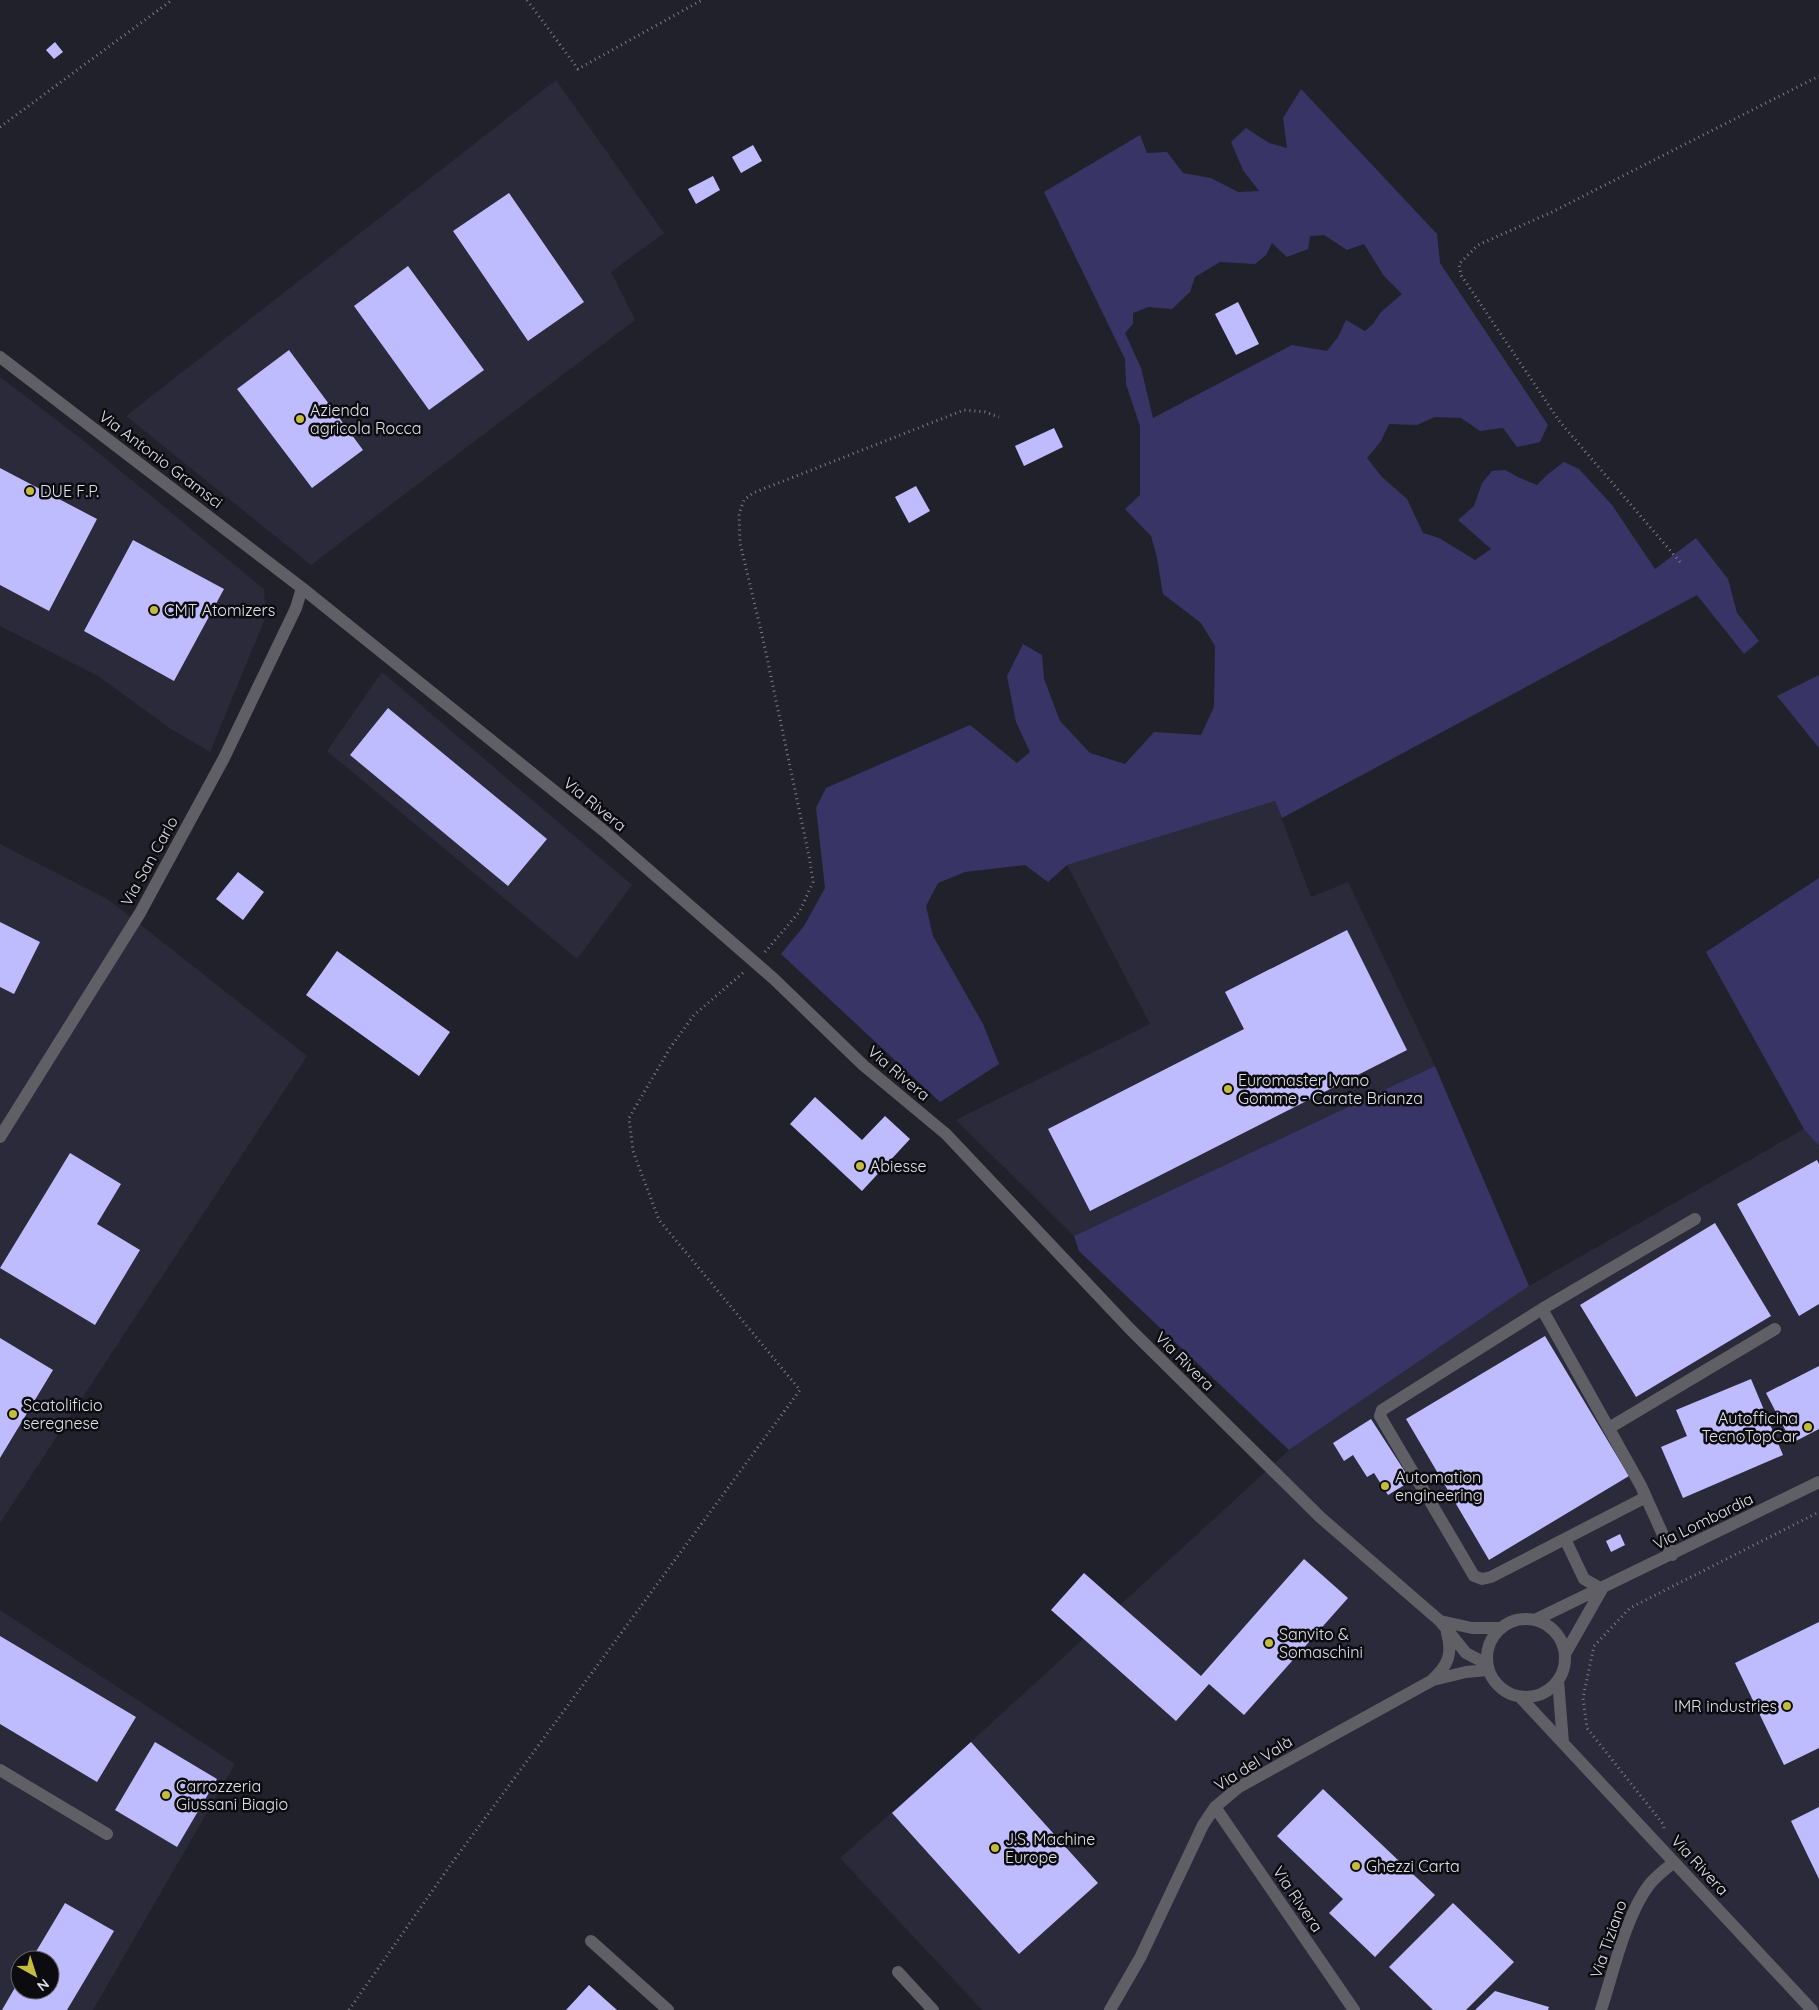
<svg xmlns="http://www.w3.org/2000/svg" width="1819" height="2010" viewBox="0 0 1819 2010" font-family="Quicksand,sans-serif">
<rect width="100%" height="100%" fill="#21212c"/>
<path fill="#2a2a3b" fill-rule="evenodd" d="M 556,80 L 664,233 L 611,272 L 635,320 L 311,565 L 126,416 Z
M 0,377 L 84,441 L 264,589 L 266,616 L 210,752 L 171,729 L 98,676 L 0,626 Z
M 382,672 L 632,885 L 577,959 L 327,751 Z
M 1275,801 L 1311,897 L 1348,882 L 1435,1066 L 1074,1236 L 956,1120 L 1150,1024 L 1067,865 Z
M 0,844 L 109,900 L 307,1056 L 0,1523 Z
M 1804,1129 L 1819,1146 L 1819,2010 L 982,2010 L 840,1858 L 971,1742 L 1289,1450 L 1529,1286 Z
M 0,1610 L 235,1764 L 93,2010 L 0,2010 ZM 20,1960 L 50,1960 L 50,1990 L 20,1990 Z"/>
<path fill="#393466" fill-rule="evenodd" d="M 1301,89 L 1437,234 L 1440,263 L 1548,425 L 1540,442 L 1517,447 L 1503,428 L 1480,431 L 1461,418 L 1435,417 L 1417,425 L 1389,424 L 1381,441 L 1367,458 L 1382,477 L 1407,499 L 1423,533 L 1439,538 L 1475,560 L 1491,549 L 1458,520 L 1474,506 L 1482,483 L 1492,471 L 1505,470 L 1520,478 L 1537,485 L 1548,474 L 1564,462 L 1579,469 L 1612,505 L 1655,569 L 1696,538 L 1728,579 L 1737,613 L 1759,641 L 1744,654 L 1697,595 L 1282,818 L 1275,801 L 1067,865 L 1048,882 L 1025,865 L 965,872 L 938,883 L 926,906 L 933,936 L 983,1024 L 999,1064 L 940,1102 L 781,954 L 804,926 L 825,888 L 816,808 L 826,788 L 970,725 L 1017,763 L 1030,752 L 1016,722 L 1007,676 L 1023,644 L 1042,655 L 1044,679 L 1060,721 L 1090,753 L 1125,764 L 1154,732 L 1201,735 L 1214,707 L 1215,646 L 1201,623 L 1163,594 L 1157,558 L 1151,536 L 1125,509 L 1140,495 L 1140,426 L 1126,384 L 1125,359 L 1044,192 L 1140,135 L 1147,153 L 1167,152 L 1183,173 L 1211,178 L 1238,192 L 1259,191 L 1243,170 L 1231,142 L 1246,128 L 1269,143 L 1287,148 L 1283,118 ZM 1324,235 L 1347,250 L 1364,244 L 1384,276 L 1402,294 L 1381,312 L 1373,324 L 1365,331 L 1346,320 L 1338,337 L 1327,351 L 1292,345 L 1153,418 L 1141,368 L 1125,333 L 1133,324 L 1133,313 L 1148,307 L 1172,309 L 1190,292 L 1195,277 L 1220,262 L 1255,264 L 1266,255 L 1272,243 L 1287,257 L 1308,249 L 1310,236 Z
M 1819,675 L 1819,748 L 1777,696 Z
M 1819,878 L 1819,1146 L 1804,1129 L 1706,952 Z
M 1435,1066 L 1529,1286 L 1289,1450 L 1079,1251 L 1074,1236 Z"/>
<path fill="#bebcff" d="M 55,42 L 63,52 L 54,59 L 46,50 Z
M 753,145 L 762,161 L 741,173 L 732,157 Z
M 713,176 L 720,190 L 696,204 L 688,189 Z
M 509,193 L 584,302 L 528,341 L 453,231 Z
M 408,266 L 484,370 L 429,410 L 354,306 Z
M 1238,302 L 1259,344 L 1236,355 L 1215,314 Z
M 289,350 L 363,450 L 312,488 L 237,389 Z
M 1054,428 L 1063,447 L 1024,466 L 1015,446 Z
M 0,468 L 97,519 L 49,611 L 0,585 Z
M 916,486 L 930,511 L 909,523 L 895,497 Z
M 133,540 L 224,589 L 174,681 L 84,631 Z
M 388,708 L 547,839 L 508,886 L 350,755 Z
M 238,872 L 264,892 L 243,920 L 216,899 Z
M 0,922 L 40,942 L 14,994 L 0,987 Z
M 1347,930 L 1407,1050 L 1090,1211 L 1048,1129 L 1244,1029 L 1225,992 Z
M 337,951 L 450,1032 L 419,1076 L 306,995 Z
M 815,1097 L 862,1140 L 885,1116 L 910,1139 L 862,1191 L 790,1124 Z
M 70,1153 L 121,1184 L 97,1224 L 140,1250 L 95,1325 L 0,1268 Z
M 1817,1160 L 1819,1164 L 1819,1304 L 1799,1316 L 1737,1204 Z
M 1715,1223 L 1771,1316 L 1636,1397 L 1580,1305 Z
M 1545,1336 L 1629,1476 L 1489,1560 L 1406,1419 Z
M 0,1338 L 53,1370 L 0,1458 Z
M 1819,1366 L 1819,1429 L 1792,1443 L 1766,1393 Z
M 1751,1379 L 1783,1455 L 1683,1498 L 1661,1447 L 1687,1436 L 1676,1410 Z
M 1371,1419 L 1411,1481 L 1388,1495 L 1374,1473 L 1367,1477 L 1353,1455 L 1344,1461 L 1333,1443 Z
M 1620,1534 L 1625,1545 L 1611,1552 L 1606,1541 Z
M 1304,1559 L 1348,1598 L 1244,1715 L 1209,1684 L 1176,1721 L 1051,1610 L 1084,1573 L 1201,1676 Z
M 1819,1622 L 1819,1748 L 1784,1765 L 1735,1663 Z
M 0,1636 L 136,1717 L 97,1782 L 0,1724 Z
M 155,1742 L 217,1779 L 177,1847 L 115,1810 Z
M 971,1742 L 1098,1883 L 1019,1954 L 892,1813 Z
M 1323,1789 L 1435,1895 L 1375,1957 L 1329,1913 L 1343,1899 L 1277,1836 Z
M 1819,1807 L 1819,1879 L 1791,1821 Z
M 65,1903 L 114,1931 L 67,2010 L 2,2010 L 20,1979 L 20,1990 L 50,1990 L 50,1960 L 31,1960 Z
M 1453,1903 L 1514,1962 L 1466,2010 L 1433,2010 L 1389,1967 Z
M 589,1985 L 617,2010 L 566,2010 Z
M 1495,1991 L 1549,2007 L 1548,2010 L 1475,2010 Z"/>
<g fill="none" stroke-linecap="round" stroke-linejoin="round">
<path stroke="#7c7c86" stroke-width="3" stroke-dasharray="1 4" stroke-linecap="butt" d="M 527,0 L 578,69 L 702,0
M 0,127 L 172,0
M 1680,562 L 1560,422 L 1461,275 L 1459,264 L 1478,245 L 1552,212 L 1819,76
M 765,952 L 800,911 L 813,882 L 810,861 L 763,639 L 740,543 L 739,514 L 744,500 L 753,493 L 964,410 L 985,412 L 999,417
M 1664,1828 L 1663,1824 L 1587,1728 L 1583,1698 L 1594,1646 L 1630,1608 L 1819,1512
M 349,2010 L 449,1867 L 800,1390 L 659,1220 L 633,1151 L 629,1118 L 670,1048 L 694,1015 L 744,972"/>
<path stroke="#5f5f65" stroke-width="12" d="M 0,357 L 302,588 L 604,831 L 774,979 L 863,1065 L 946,1134 L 1130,1329 L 1320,1517 L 1440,1621 L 1466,1653 L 1487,1664
M 0,1137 L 140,913 L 224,758 L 296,608 L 302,588
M 1542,1309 L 1382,1410 L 1380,1416 L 1384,1423 L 1474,1576 L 1482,1579 L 1491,1577 L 1646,1497
M 1609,1428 L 1775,1329
M 1565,1539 L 1584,1579 L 1602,1589
M 1672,1555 L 1641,1486 L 1542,1309 L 1695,1219
M1487 1658a39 39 0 1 1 78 0a39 39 0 1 1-78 0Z
M 1535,1620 L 1819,1482
M 1440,1621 L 1472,1628 L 1500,1628
M 1565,1654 L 1602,1589
M 1433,1680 L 1466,1672 L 1488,1670
M 1558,1680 L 1563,1743
M 1520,1697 L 1812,2010
M 0,1770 L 107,1834
M 1215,1807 L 1354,2010
M 591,1941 L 668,2010
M 898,1972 L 933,2010
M 1110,2010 L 1140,1958 L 1203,1825 L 1215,1807 L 1239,1787 L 1431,1681 C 1448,1666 1453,1654 1447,1633
M 1601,2010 C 1613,1973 1626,1915 1649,1885 C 1656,1876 1666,1869 1674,1862"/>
</g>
<g fill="#c4bc3e" stroke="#0b0b10" stroke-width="2">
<circle cx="300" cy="419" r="5"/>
<circle cx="30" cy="491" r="5"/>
<circle cx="154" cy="610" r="5"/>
<circle cx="1228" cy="1089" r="5"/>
<circle cx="860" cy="1166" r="5"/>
<circle cx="13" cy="1414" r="5"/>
<circle cx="1808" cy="1427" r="5"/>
<circle cx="1385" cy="1486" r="5"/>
<circle cx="1269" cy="1643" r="5"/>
<circle cx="1787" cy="1706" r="5"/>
<circle cx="166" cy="1795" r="5"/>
<circle cx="995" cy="1848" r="5"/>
<circle cx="1356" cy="1866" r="5"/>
</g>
<g text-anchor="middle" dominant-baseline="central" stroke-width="5" stroke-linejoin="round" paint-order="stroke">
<g font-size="16" fill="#e0e0e8" stroke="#0b0b10" text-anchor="start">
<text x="310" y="410">Azienda<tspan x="310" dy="18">agricola Rocca</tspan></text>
<text x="40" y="491">DUE F.P.</text>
<text x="164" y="610">CMT Atomizers</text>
<text x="1238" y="1080">Euromaster Ivano<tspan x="1238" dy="18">Gomme - Carate Brianza</tspan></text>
<text x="870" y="1166">Abiesse</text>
<text x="23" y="1405">Scatolificio<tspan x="23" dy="18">seregnese</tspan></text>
<text x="1798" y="1418" text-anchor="end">Autofficina<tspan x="1798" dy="18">TecnoTopCar</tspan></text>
<text x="1395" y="1477">Automation<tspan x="1395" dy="18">engineering</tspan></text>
<text x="1279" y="1634">Sanvito &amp;<tspan x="1279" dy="18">Somaschini</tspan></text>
<text x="1777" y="1706" text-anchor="end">IMR industries</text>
<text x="176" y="1786">Carrozzeria<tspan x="176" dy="18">Giussani Biagio</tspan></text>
<text x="1005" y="1839">J.S. Machine<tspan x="1005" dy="18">Europe</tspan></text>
<text x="1366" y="1866">Ghezzi Carta</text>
</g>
<g font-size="16" fill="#e0e0e8" stroke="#0b0b10">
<text transform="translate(161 459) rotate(37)">Via Antonio Gramsci</text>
<text transform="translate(595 804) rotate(39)">Via Rivera</text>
<text transform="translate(149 861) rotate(-61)">Via San Carlo</text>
<text transform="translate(899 1073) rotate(40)">Via Rivera</text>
<text transform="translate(1185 1361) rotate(45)">Via Rivera</text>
<text transform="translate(1703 1521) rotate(-26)">Via Lombardia</text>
<text transform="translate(1253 1763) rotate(-32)">Via del Valà</text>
<text transform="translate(1700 1865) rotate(47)">Via Rivera</text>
<text transform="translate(1298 1899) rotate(56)">Via Rivera</text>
<text transform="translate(1608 1939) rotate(-71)">Via Tiziano</text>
</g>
</g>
<g transform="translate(35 1975) rotate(141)"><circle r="24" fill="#0b0b10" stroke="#606066"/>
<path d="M0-4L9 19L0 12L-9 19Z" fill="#c4bc3e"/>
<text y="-8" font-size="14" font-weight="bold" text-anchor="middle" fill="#e0e0e8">N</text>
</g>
</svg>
